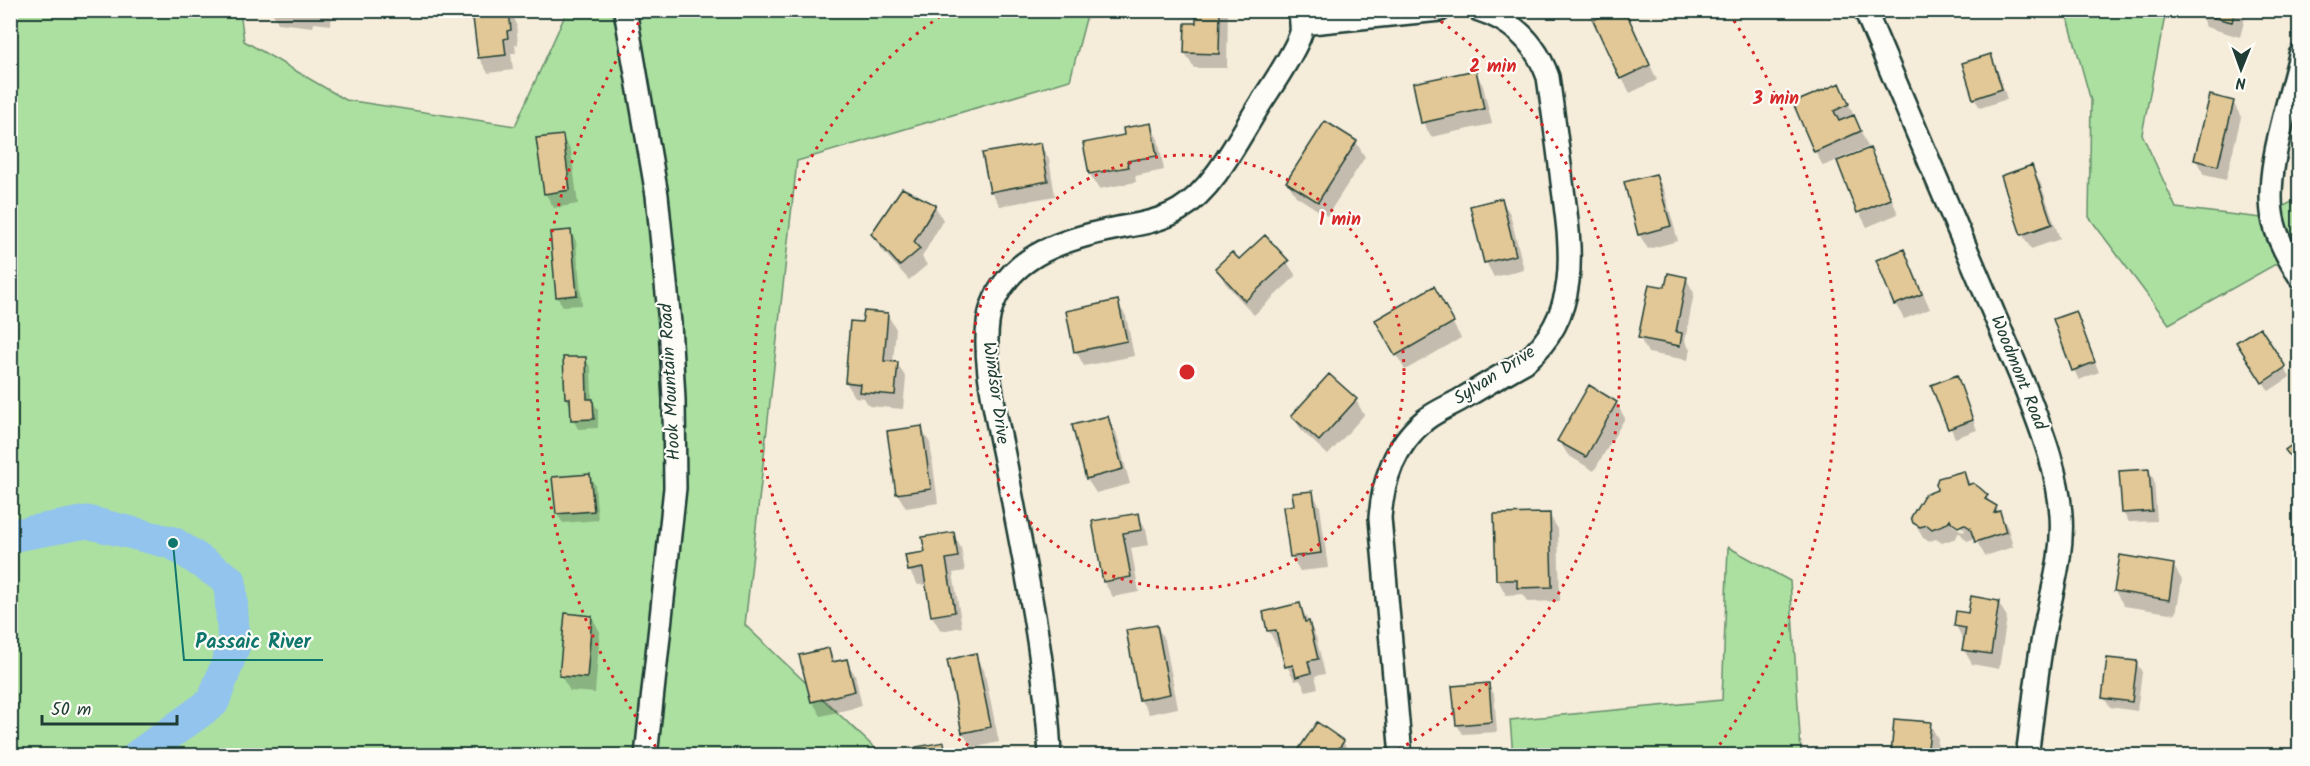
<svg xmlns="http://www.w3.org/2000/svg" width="2310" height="766" viewBox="0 0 2310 766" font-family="Kalam,sans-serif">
<rect width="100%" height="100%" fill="#f5ecda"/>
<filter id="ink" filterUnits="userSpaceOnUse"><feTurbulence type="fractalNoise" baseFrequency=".0167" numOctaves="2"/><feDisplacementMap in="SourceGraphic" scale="12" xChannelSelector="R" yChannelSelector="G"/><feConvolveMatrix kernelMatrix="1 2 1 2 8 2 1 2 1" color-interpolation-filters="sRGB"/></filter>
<g filter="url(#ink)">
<path fill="#ace0a1" stroke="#668e6a" stroke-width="1.5" d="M 10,11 L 240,11 L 244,41 L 346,100 L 515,126 L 567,11 L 1088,11 L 1070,80 L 797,161 L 745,625 L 882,755 L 11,755 Z
M 2066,11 L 2166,11 L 2142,134 L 2176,208 L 2262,218 L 2299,198 L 2299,272 L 2281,261 L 2169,324 L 2089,217 L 2091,101 Z
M 1728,547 L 1790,581 L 1801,752 L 1703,756 L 1513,755 L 1510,720 L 1722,700 Z"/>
<path fill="#0003" fill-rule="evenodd" d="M 271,10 L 332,10 L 331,25 L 314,23 L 313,27 L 278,23 Z
M 509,10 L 516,22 L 518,45 L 515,45 L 516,53 L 511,53 L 513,70 L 488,73 L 479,58 L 474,11 Z
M 1193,10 L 1228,10 L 1227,68 L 1194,68 L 1185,53 L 1198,25 L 1198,14 Z
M 2198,10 L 2247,10 L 2240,37 L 2206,27 Z
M 1631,23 L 1657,80 L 1630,93 L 1622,78 Z
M 1990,56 L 1996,65 L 2007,99 L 1980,108 L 1974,98 Z
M 1475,71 L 1483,86 L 1492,124 L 1431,137 L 1423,122 Z
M 1840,85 L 1868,147 L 1838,159 L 1839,162 L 1869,150 L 1878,164 L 1898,214 L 1867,227 L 1859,212 L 1838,160 L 1823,166 L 1815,151 Z
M 2233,102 L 2241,117 L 2226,180 L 2204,175 L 2196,160 Z
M 1325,123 L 1356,142 L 1365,157 L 1327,216 L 1296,196 L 1287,182 Z
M 1150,125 L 1158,139 L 1164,170 L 1135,176 L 1136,182 L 1099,189 L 1090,174 L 1085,144 L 1126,137 Z
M 562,137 L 571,151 L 578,204 L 554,208 L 545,193 Z
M 1040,144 L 1049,159 L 1055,196 L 1000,206 L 991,191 Z
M 2032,167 L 2040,182 L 2060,239 L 2031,249 L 2022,234 Z
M 1656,175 L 1664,190 L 1678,241 L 1648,249 L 1639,234 Z
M 1501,199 L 1510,214 L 1524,270 L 1494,277 L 1486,262 Z
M 935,206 L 943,220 L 922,257 L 927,265 L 909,280 L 881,249 L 873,234 Z
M 571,232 L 576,241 L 582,305 L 563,306 L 557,297 Z
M 1903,250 L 1911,265 L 1930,309 L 1904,319 L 1896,305 L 1878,261 Z
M 1239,261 L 1287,262 L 1296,276 L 1254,315 L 1225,283 L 1217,268 Z
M 1686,278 L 1694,293 L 1685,341 L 1690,350 L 1688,360 L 1648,353 L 1640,338 L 1666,288 Z
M 1433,288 L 1461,338 L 1405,370 L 1377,320 Z
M 1117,302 L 1126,316 L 1134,356 L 1084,366 L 1076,351 Z
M 2075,313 L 2099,372 L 2079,380 L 2074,370 Z
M 887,314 L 896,329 L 893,363 L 897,363 L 906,378 L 903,409 L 869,406 L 864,398 L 855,397 L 846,382 L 864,324 Z
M 2243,352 L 2284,368 L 2290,377 L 2269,391 Z
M 585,358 L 591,368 L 592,400 L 598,410 L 598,428 L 578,429 L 573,419 L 572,408 L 566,398 Z
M 1956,377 L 1977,430 L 1955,438 L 1933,386 Z
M 1356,400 L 1364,415 L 1328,455 L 1302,431 L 1293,417 Z
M 1616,403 L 1625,418 L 1594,471 L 1568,455 L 1559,441 Z
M 1107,417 L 1116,432 L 1130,484 L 1096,493 L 1087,479 Z
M 921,428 L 930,443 L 938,503 L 906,508 L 897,493 Z
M 2149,470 L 2154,480 L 2157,521 L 2129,522 L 2123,513 Z
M 1964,473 L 1971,485 L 1986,496 L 1991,504 L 1996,507 L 2008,528 L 2013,547 L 1985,556 L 1976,540 L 1973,539 L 1967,541 L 1959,532 L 1956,538 L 1942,543 L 1936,539 L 1929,541 L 1923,538 L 1915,523 L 1939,491 ZM 1952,521 L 1965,529 L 1964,532 L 1952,525 Z
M 589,475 L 595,485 L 598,520 L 563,523 L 557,514 Z
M 1312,492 L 1320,507 L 1328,568 L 1300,571 L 1291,556 L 1295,507 Z
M 1549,514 L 1558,529 L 1560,601 L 1527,602 L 1523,594 L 1506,595 L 1498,580 Z
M 1138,515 L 1146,529 L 1149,545 L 1131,548 L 1139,592 L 1113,597 L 1104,582 L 1094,522 Z
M 953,533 L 961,548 L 965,571 L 953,573 L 962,627 L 941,631 L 932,616 L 927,584 L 918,585 L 909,570 L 927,553 Z
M 2173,565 L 2182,580 L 2176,614 L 2124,606 L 2115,591 Z
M 1998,602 L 2007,617 L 1999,669 L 1972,664 L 1964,650 L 1964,641 L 1956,626 L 1969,615 Z
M 1300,605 L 1316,637 L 1325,674 L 1315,676 L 1318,688 L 1306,691 L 1300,680 L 1295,681 L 1287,666 L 1282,645 L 1277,646 L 1269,631 L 1264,614 Z
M 592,617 L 600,632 L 595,693 L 570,691 L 561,676 Z
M 1157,626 L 1165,641 L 1178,708 L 1149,714 L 1140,699 Z
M 828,650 L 836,663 L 846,660 L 855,675 L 862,706 L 821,716 L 812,701 Z
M 975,655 L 984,670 L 999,742 L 972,748 L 963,733 L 948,661 Z
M 2136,662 L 2142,672 L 2137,711 L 2110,707 L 2104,698 Z
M 1488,685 L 1494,694 L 1497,732 L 1463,734 L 1457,725 Z
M 1930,724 L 1938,739 L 1937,756 L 1892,756 Z
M 1343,742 L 1351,756 L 1295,756 Z"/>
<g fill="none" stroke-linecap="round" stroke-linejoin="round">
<path stroke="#92c4ee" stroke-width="33" d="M 10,536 L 87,522 L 173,543 L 230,581 L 234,645 L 213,702 L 138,756"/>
</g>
<path fill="#e2c897" stroke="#1f3d34" stroke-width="1.5" d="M 472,10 L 509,10 L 511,30 L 507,31 L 508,38 L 504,39 L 506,55 L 478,58 Z
M 1196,10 L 1220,10 L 1219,54 L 1184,53 L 1185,23 L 1196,23 Z
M 1615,10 L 1625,10 L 1650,65 L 1620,79 L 1593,20 Z
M 2196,10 L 2235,10 L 2232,22 L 2195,13 Z
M 1991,54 L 2002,89 L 1973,99 L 1962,63 Z
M 1476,70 L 1484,109 L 1421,123 L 1413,83 Z
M 1840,83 L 1849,104 L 1834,111 L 1839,121 L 1854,115 L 1861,131 L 1814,152 L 1793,103 Z
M 2210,95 L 2234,101 L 2218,166 L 2194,160 Z
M 1325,121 L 1357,141 L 1318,202 L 1286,182 Z
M 1151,123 L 1157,156 L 1127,161 L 1129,167 L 1089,174 L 1083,143 L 1124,135 L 1123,128 Z
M 563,135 L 570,190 L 544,194 L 536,138 Z
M 1041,143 L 1048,181 L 990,192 L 982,153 Z
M 1870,148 L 1891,199 L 1857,213 L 1837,161 Z
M 2032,165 L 2052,224 L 2021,235 L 2001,176 Z
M 1656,174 L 1671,226 L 1638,235 L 1624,182 Z
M 902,188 L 936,205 L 914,242 L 920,249 L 900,266 L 871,234 Z
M 1502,198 L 1516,255 L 1484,263 L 1470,206 Z
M 571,230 L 577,295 L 556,297 L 550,232 Z
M 1265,235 L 1289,261 L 1245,301 L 1215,268 L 1232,252 L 1239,259 Z
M 1904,249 L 1922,294 L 1894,305 L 1876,260 Z
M 1668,273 L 1687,277 L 1676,332 L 1682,333 L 1680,346 L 1638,338 L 1649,284 L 1665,287 Z
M 1434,286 L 1454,322 L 1395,356 L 1375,320 Z
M 1118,300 L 1127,341 L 1074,352 L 1066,311 Z
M 864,311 L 888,313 L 884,361 L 898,362 L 895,395 L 859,392 L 860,384 L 845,382 L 850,321 L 862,322 Z
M 2076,311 L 2095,362 L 2072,371 L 2053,319 Z
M 2260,327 L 2286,367 L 2262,383 L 2236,342 Z
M 563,357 L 586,357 L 587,399 L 593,399 L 594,419 L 571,420 L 570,398 L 565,398 Z
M 1329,374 L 1357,399 L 1319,441 L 1291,416 Z
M 1957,375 L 1973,420 L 1948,429 L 1931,385 Z
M 1589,385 L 1617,402 L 1586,457 L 1557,441 Z
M 1108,416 L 1123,469 L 1086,479 L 1072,425 Z
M 922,426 L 931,489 L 896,494 L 887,431 Z
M 2300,439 L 2300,469 L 2285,450 Z
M 2149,469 L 2152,511 L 2122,513 L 2119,471 Z
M 1964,471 L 1968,485 L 1973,483 L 1980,488 L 1988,495 L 1985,499 L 1997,506 L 1994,513 L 2000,511 L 2006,532 L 1975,542 L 1970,528 L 1964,524 L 1958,527 L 1952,523 L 1950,519 L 1948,523 L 1932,529 L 1927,525 L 1920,527 L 1913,523 L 1911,517 L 1924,495 L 1937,490 L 1936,484 L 1938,478 Z
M 590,474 L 594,511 L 556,514 L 552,477 Z
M 1313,491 L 1321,553 L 1290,557 L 1283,507 L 1294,505 L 1292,493 Z
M 1139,513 L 1142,530 L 1123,533 L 1131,577 L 1103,582 L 1092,521 Z
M 1550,513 L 1552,587 L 1517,588 L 1517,580 L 1496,580 L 1494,514 Z
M 954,532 L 958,557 L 946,559 L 955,612 L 931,616 L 923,568 L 908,571 L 905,555 L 925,552 L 922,537 Z
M 2120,555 L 2174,564 L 2169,600 L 2114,591 Z
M 1971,596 L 1999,601 L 1991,654 L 1962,650 L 1966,628 L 1954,626 L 1956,611 L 1968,613 Z
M 1300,603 L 1305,622 L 1309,621 L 1318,659 L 1308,661 L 1311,673 L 1296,677 L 1293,665 L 1285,667 L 1276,630 L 1267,631 L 1263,612 Z
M 565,613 L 592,616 L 587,678 L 559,676 Z
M 1157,625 L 1170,694 L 1139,700 L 1126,630 Z
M 829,648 L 832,662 L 847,659 L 855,691 L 811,702 L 799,655 Z
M 976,653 L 991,727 L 962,733 L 947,660 Z
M 2107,658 L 2137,661 L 2132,702 L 2102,698 Z
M 1489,683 L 1492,722 L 1456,725 L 1452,686 Z
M 1894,719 L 1931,722 L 1927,756 L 1891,756 Z
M 1317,722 L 1344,741 L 1334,756 L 1294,756 Z
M 944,742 L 946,756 L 917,756 L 916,747 Z"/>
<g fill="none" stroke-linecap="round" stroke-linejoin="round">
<defs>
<path id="minor" d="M 625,10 L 657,195 L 670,323 L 674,400 L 675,488 L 646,756
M 1865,10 L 2025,387 C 2041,429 2058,470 2061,515 C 2064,555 2051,593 2044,632 C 2036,673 2033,715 2027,756
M 1301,24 L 1440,10
M 2300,55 C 2289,103 2262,176 2274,223 C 2279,243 2289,260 2300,277
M 1050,756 C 1046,659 1024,564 1007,470 C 999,426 977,347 992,306 C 1011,254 1068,238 1118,228 C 1140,224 1160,221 1179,210 C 1215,189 1240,135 1262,101 C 1273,84 1295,52 1301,33 C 1302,27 1300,17 1300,10
M 1401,756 L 1380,518 C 1383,480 1394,446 1425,420 C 1436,411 1452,405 1465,397 C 1485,385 1505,373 1525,362 C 1582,314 1571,248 1562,182 C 1558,147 1553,112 1548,77 C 1536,43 1513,21 1479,10"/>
</defs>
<use href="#minor" stroke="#1f3d34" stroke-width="26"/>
<use href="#minor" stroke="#fdfcf7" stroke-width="21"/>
</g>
</g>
<g fill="none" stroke="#d62828" stroke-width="3" stroke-dasharray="3 6">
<circle cx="1187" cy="372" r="217"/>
<path d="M984 754A433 433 0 0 1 948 11M1426 11A433 433 0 0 1 1390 754"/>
<path d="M661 754A650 650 0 0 1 645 13M1729 13A650 650 0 0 1 1713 754"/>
</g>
<g text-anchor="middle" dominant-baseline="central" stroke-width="4.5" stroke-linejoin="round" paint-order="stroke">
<g font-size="18" fill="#1f3d34" stroke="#fdfcf7">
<text transform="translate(2018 373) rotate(68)">Woodmont Road</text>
<text transform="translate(1495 376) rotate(-33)">Sylvan Drive</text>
<text transform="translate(671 382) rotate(-93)">Hook Mountain Road</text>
<text transform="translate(995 393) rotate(82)">Windsor Drive</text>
</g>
</g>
<circle cx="1187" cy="372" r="9" fill="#d62828" stroke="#fdfcf7" stroke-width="3"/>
<g font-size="18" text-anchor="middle" font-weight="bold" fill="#d62828" stroke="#fdfcf7" stroke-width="4.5" stroke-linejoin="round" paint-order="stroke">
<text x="1493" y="72">2 min</text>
<text x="1776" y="104">3 min</text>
<text x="1340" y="225">1 min</text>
</g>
<path fill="none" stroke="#0f766e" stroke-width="2" d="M173 543L184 660H323"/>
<circle fill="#0f766e" stroke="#fdfcf7" stroke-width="2" cx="173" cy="543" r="6"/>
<g font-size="20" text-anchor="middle" font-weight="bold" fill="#0f766e" stroke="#fdfcf7" stroke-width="4.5" stroke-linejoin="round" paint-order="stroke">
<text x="253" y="648">Passaic River</text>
</g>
<rect width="2310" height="766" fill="none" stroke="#fdfcf7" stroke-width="36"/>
<rect x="18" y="18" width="2274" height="730" fill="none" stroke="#1f3d34" stroke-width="2" filter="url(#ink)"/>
<g transform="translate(2241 69) rotate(181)" stroke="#fdfcf7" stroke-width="4.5" paint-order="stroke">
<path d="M0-4.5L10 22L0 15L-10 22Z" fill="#1f3d34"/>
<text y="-9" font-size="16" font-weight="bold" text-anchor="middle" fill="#1f3d34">N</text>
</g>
<path d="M42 715v9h135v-9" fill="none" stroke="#1f3d34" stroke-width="3"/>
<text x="51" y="715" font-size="18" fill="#1f3d34" stroke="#fdfcf7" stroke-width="4.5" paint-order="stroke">50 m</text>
</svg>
